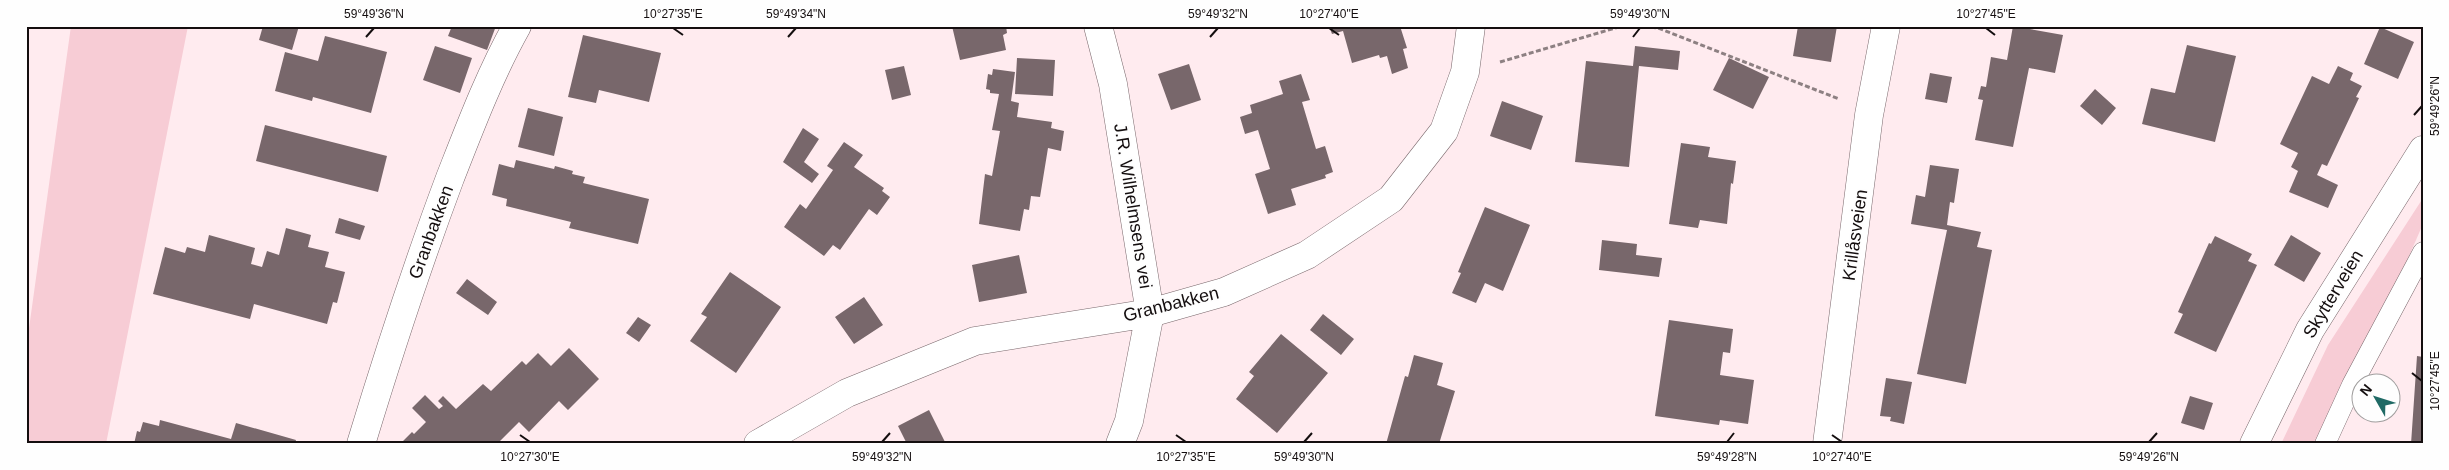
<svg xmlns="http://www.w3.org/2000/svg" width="2449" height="470" viewBox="0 0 2449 470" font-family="Helvetica,sans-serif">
<rect width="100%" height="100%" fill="#ffebef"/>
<path fill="#f7ccd5" d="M 71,26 L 188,26 L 106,444 L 26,444 L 26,350 Z
M 2423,198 L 2423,224 L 2327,444 L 2281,444 L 2328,345 Z"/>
<path fill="#78676b" d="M 263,26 L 299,26 L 292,50 L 259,40 Z
M 452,26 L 496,26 L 487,50 L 448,36 Z
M 952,26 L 1006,26 L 1007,33 L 1003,35 L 1006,50 L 960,60 Z
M 1329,26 L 1400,26 L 1407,48 L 1403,49 L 1408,68 L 1392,74 L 1387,56 L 1380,58 L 1379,55 L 1352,63 L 1343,31 L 1332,34 Z
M 1798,26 L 1837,26 L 1831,62 L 1793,56 Z
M 2013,26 L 2063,35 L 2055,73 L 2029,68 L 2013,147 L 1975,140 L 1983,100 L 1978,99 L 1981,86 L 1986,87 L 1991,57 L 2007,60 Z
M 2380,27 L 2414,42 L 2398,79 L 2364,64 Z
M 583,35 L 661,53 L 649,102 L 599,90 L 596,103 L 568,97 Z
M 325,36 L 387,52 L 371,113 L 313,97 L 312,101 L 275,91 L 285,52 L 318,61 Z
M 2187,45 L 2236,56 L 2215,142 L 2142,124 L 2151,88 L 2175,93 Z
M 435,46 L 472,58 L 460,93 L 423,80 Z
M 1635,46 L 1680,51 L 1678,70 L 1639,66 L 1629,167 L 1575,162 L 1586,61 L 1633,66 Z
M 1017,58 L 1055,60 L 1053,96 L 1015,94 Z
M 1729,58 L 1769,77 L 1753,109 L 1713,90 Z
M 1189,64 L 1201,100 L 1171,110 L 1158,74 Z
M 904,66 L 911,95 L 892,100 L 885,70 Z
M 2338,66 L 2353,73 L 2350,80 L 2362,86 L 2356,97 L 2359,98 L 2327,166 L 2322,164 L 2317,175 L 2338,185 L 2328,208 L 2289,192 L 2298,171 L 2291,167 L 2298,153 L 2280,144 L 2312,76 L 2329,84 Z
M 993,69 L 1015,72 L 1011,101 L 1019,103 L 1017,117 L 1052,122 L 1051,128 L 1064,131 L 1061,151 L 1048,148 L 1040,197 L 1031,196 L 1029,210 L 1024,209 L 1020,231 L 979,224 L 985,174 L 992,176 L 1000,131 L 992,130 L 999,94 L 990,93 L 990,90 L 986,89 L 988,74 L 992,75 Z
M 1930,73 L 1952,77 L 1947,103 L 1925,99 Z
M 1301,74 L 1310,100 L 1302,102 L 1316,149 L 1325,146 L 1333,172 L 1325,175 L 1326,178 L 1291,189 L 1296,205 L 1268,214 L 1255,174 L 1270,169 L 1258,130 L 1245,134 L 1240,117 L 1252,113 L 1250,105 L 1283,94 L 1279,81 Z
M 2095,89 L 2116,108 L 2102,125 L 2080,106 Z
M 1502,101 L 1543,116 L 1531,150 L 1490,136 Z
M 528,108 L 563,117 L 554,156 L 518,147 Z
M 265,125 L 387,156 L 378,192 L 256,161 Z
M 803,128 L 819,139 L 804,162 L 819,174 L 812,183 L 783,162 Z
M 844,142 L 863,155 L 854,167 L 884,188 L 882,191 L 890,197 L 877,215 L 869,209 L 840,250 L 833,245 L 824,256 L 784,227 L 800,204 L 806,209 L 833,170 L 827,166 Z
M 1681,143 L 1710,147 L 1708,157 L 1736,161 L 1733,184 L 1731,183 L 1727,224 L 1700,220 L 1698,228 L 1669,224 Z
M 516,160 L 554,169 L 555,166 L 573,171 L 572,174 L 585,177 L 583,183 L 649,199 L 638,244 L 569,228 L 571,222 L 506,206 L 507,199 L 492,195 L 499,164 L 514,168 Z
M 1930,165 L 1959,169 L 1954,203 L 1950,202 L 1947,225 L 1981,232 L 1977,247 L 1992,250 L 1966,384 L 1917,374 L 1947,230 L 1911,224 L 1916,195 L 1925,197 Z
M 1485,207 L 1530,225 L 1503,291 L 1485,283 L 1476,303 L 1452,293 L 1461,273 L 1458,272 Z
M 339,218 L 365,226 L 360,240 L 335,233 Z
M 286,228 L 311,235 L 308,247 L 329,252 L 325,267 L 345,272 L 337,303 L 333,302 L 327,324 L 254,304 L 250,319 L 153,294 L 165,247 L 185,253 L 187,247 L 205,252 L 209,235 L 255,248 L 251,264 L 262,267 L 267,251 L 279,255 Z
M 2291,235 L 2321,253 L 2304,282 L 2274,265 Z
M 2215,236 L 2252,254 L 2248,261 L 2257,265 L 2216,352 L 2174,333 L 2183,314 L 2178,312 L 2209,243 L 2211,244 Z
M 1602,240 L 1637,244 L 1636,255 L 1662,258 L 1659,277 L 1599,270 Z
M 1019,255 L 1027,293 L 979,302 L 972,265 Z
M 730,272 L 781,307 L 736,373 L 690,341 L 707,317 L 701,314 Z
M 467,279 L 497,302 L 488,315 L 456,293 Z
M 864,297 L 883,325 L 854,344 L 835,317 Z
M 1323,314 L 1354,339 L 1341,355 L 1310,330 Z
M 638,317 L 651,325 L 639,342 L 626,333 Z
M 1669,320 L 1733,329 L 1730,353 L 1723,352 L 1720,375 L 1754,380 L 1748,424 L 1720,420 L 1719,425 L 1655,416 Z
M 1281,334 L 1328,373 L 1277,433 L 1236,399 L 1254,376 L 1249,372 Z
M 569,348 L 599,379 L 568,410 L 559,401 L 529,432 L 519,422 L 497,444 L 400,444 L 412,432 L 414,434 L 426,422 L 412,408 L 425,395 L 439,409 L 443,406 L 438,401 L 443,396 L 456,409 L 483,384 L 491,391 L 522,361 L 526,365 L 538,353 L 551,366 Z
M 1414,355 L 1443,363 L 1437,385 L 1455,391 L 1439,444 L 1386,444 L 1405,376 L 1408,377 Z
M 2417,356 L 2423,357 L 2423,444 L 2411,444 Z
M 1886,378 L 1912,382 L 1904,424 L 1890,421 L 1891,417 L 1880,416 Z
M 2190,396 L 2213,403 L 2204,430 L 2181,423 Z
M 929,410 L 946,444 L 907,444 L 898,426 Z
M 160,420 L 231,439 L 236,423 L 296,440 L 295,444 L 134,444 L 137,431 L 140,432 L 143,422 L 159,426 Z"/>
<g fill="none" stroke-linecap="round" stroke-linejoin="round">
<defs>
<path id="service" d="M 2325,444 L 2352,385 L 2423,252"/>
<path id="minor" d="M 1098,26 L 1113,84 L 1150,313 L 1129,421 L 1120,444
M 361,444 C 388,355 417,266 450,178 C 470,127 490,74 517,26
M 758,444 L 847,393 L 975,341 L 1150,313 L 1224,292 L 1307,255 L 1391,199 L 1444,131 L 1465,72 L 1471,26
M 1827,444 L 1869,115 L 1886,26
M 2254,444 L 2310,330 L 2423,150"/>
</defs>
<use href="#service" stroke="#79686c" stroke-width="21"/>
<use href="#minor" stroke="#79686c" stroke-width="29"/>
<path stroke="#8d8082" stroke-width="3" stroke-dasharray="5 2.5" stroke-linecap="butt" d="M 1636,26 L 1658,28 L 1839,99
M 1500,62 L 1622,26"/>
<use href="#service" stroke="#fff" stroke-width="20"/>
<use href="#minor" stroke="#fff" stroke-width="28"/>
</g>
<path fill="none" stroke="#140e0f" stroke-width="2" d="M 673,28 L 683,35M 1329,28 L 1339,35M 1986,28 L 1995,35M 366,37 L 374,28M 788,37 L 796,28M 1210,37 L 1218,28M 1633,37 L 1640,28M 2414,115 L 2422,106M 2412,373 L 2422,381M 520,435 L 530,442M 1176,435 L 1186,442M 1832,435 L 1842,442M 882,442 L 890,433M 1304,442 L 1312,433M 1727,442 L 1734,433M 2149,442 L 2157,433"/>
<g text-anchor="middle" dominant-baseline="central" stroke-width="4" stroke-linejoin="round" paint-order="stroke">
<g font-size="18" fill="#140e0f" stroke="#fefefe">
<text transform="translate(1133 206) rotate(81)">J.R. Wilhelmsens vei</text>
<text transform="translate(431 232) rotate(-70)">Granbakken</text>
<text transform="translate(1855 235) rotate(-82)">Krillåsveien</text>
<text transform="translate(2333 294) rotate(-59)">Skytterveien</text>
<text transform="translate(1171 304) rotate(-14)">Granbakken</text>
</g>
</g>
<rect width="2449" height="470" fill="none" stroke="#fefefe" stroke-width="55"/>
<g transform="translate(2376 398) rotate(309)"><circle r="24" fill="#fefefe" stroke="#a09e9e"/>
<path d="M0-4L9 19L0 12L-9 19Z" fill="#206a65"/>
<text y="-8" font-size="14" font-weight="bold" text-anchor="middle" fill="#140e0f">N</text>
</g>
<rect x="28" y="28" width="2394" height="414" fill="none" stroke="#140e0f" stroke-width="2"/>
<g font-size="12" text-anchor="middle" fill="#140e0f">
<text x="374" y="18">59°49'36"N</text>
<text x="673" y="18">10°27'35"E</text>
<text x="796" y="18">59°49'34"N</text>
<text x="1218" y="18">59°49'32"N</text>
<text x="1329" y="18">10°27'40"E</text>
<text x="1640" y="18">59°49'30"N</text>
<text x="1986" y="18">10°27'45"E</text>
<text transform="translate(2435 106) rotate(-90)" y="4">59°49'26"N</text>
<text transform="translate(2435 381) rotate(-90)" y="4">10°27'45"E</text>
<text x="530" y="461">10°27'30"E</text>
<text x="882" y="461">59°49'32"N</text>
<text x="1186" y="461">10°27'35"E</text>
<text x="1304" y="461">59°49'30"N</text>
<text x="1727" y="461">59°49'28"N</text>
<text x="1842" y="461">10°27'40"E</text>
<text x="2149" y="461">59°49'26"N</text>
</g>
</svg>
